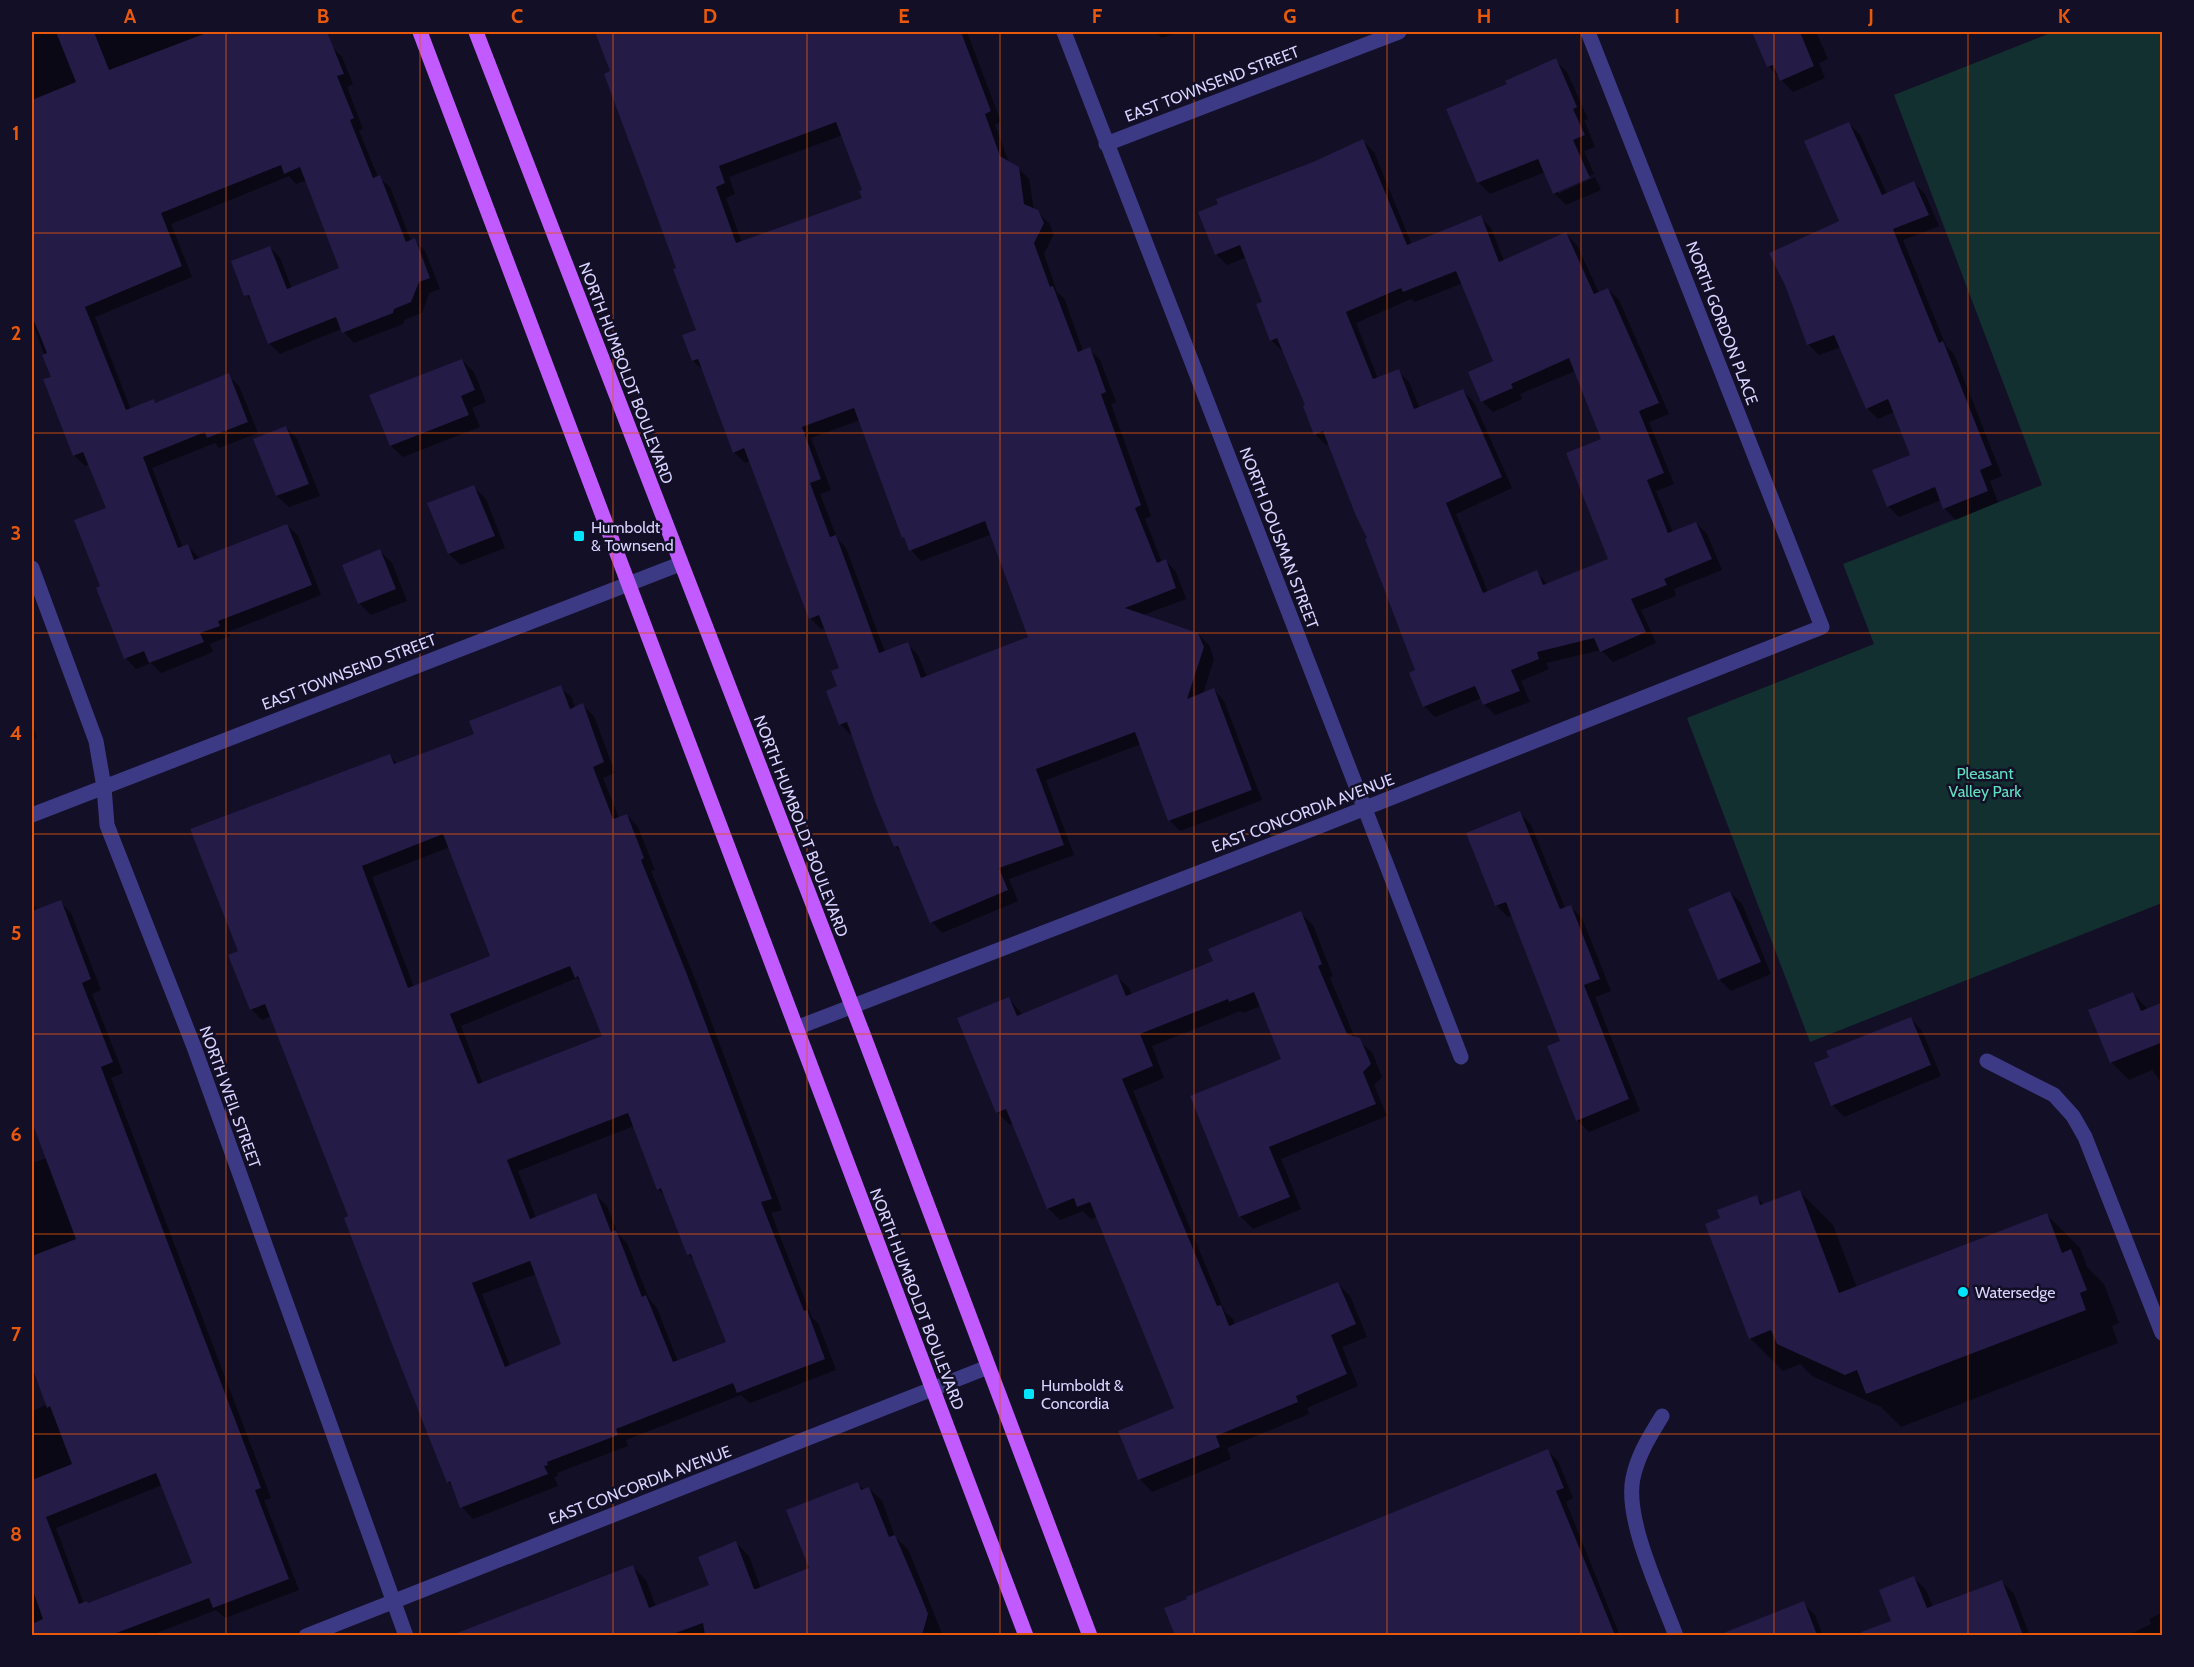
<svg xmlns="http://www.w3.org/2000/svg" width="2194" height="1667" viewBox="0 0 2194 1667" font-family="Cabin,sans-serif">
<rect width="100%" height="100%" fill="#130f26"/>
<path fill="#12302f" d="M 2053,32 L 2162,32 L 2162,903 L 1810,1042 L 1687,718 L 1874,644 L 1843,564 L 2042,485 L 1894,95 Z"/>
<path fill="#0007" fill-rule="evenodd" d="M 32,32 L 318,32 L 325,48 L 331,46 L 342,57 L 353,84 L 347,87 L 363,129 L 359,131 L 378,177 L 390,187 L 411,241 L 414,240 L 425,251 L 440,289 L 429,293 L 422,313 L 404,320 L 403,324 L 354,343 L 341,329 L 280,354 L 269,343 L 254,304 L 246,295 L 270,247 L 280,258 L 292,289 L 341,269 L 307,180 L 296,184 L 289,176 L 171,224 L 192,277 L 95,317 L 131,410 L 153,401 L 157,404 L 228,375 L 239,386 L 258,433 L 219,448 L 215,443 L 152,468 L 183,548 L 188,546 L 200,559 L 287,525 L 298,536 L 321,595 L 228,632 L 230,636 L 210,644 L 213,652 L 161,673 L 151,663 L 136,669 L 126,658 L 102,587 L 108,509 L 90,464 L 85,466 L 74,455 L 53,378 L 32,322 Z
M 596,32 L 967,32 L 1001,122 L 995,125 L 1009,163 L 1018,168 L 1029,179 L 1034,210 L 1049,223 L 1054,234 L 1044,254 L 1057,292 L 1064,298 L 1083,351 L 1089,349 L 1100,360 L 1116,402 L 1111,404 L 1151,516 L 1145,519 L 1162,563 L 1166,561 L 1176,572 L 1186,599 L 1143,615 L 1198,634 L 1209,645 L 1214,659 L 1203,694 L 1214,690 L 1224,701 L 1262,800 L 1180,831 L 1169,820 L 1141,744 L 1046,780 L 1074,855 L 1009,879 L 1018,901 L 942,933 L 932,922 L 903,854 L 895,846 L 853,735 L 851,735 L 840,724 L 839,687 L 841,669 L 824,628 L 821,629 L 810,618 L 750,461 L 745,463 L 734,452 L 704,371 L 693,361 L 684,336 L 698,331 L 612,72 ZM 843,135 L 864,191 L 864,199 L 742,243 L 726,198 L 735,194 L 729,177 ZM 860,420 L 904,537 L 911,550 L 921,561 L 992,534 L 1030,638 L 927,677 L 918,655 L 907,644 L 885,652 L 846,548 L 837,538 L 820,494 L 831,490 L 811,438 Z
M 1156,32 L 1179,32 L 1162,38 Z
M 1753,32 L 1816,32 L 1828,59 L 1819,63 L 1825,78 L 1793,92 L 1768,66 Z
M 1555,60 L 1567,72 L 1588,119 L 1584,120 L 1595,147 L 1584,151 L 1594,174 L 1558,190 L 1558,194 L 1595,177 L 1601,190 L 1566,205 L 1554,193 L 1545,172 L 1490,194 L 1478,182 L 1509,85 Z
M 1849,123 L 1860,135 L 1887,194 L 1914,183 L 1925,194 L 1939,226 L 1903,240 L 1946,346 L 1954,354 L 2002,476 L 1990,481 L 1998,502 L 1956,520 L 1945,509 L 1941,500 L 1899,517 L 1888,506 L 1912,456 L 1894,412 L 1878,419 L 1867,408 L 1841,347 L 1819,355 L 1808,344 L 1841,221 Z
M 1363,141 L 1374,152 L 1412,245 L 1480,217 L 1491,228 L 1504,261 L 1566,234 L 1577,245 L 1599,293 L 1608,289 L 1619,300 L 1669,414 L 1649,422 L 1674,484 L 1656,491 L 1673,533 L 1696,523 L 1707,534 L 1722,570 L 1674,589 L 1676,596 L 1641,610 L 1656,643 L 1613,662 L 1601,650 L 1546,663 L 1549,669 L 1521,681 L 1530,702 L 1495,715 L 1485,705 L 1482,698 L 1435,717 L 1424,706 L 1417,671 L 1369,539 L 1329,444 L 1326,445 L 1315,434 L 1307,406 L 1284,350 L 1282,351 L 1271,340 L 1264,303 L 1247,257 L 1227,265 L 1216,254 L 1313,163 ZM 1463,283 L 1495,362 L 1482,401 L 1493,412 L 1522,399 L 1520,394 L 1575,371 L 1603,440 L 1610,559 L 1548,585 L 1536,572 L 1488,592 L 1456,514 L 1512,488 L 1474,402 L 1463,391 L 1420,409 L 1409,382 L 1398,371 L 1378,379 L 1356,323 L 1411,299 L 1415,302 Z
M 462,360 L 474,372 L 486,402 L 472,408 L 480,427 L 403,457 L 391,446 L 371,396 Z
M 286,427 L 297,439 L 320,496 L 289,507 L 277,496 L 255,439 Z
M 474,487 L 486,499 L 505,548 L 461,565 L 449,554 Z
M 380,551 L 392,563 L 407,601 L 371,615 L 359,603 Z
M 560,687 L 572,698 L 575,708 L 582,705 L 594,716 L 615,773 L 603,778 L 619,818 L 627,815 L 638,827 L 655,870 L 651,871 L 697,984 L 782,1210 L 771,1213 L 812,1318 L 818,1323 L 836,1370 L 750,1403 L 741,1395 L 626,1440 L 628,1446 L 557,1473 L 558,1476 L 554,1477 L 558,1486 L 473,1519 L 462,1507 L 454,1488 L 448,1482 L 350,1217 L 271,1016 L 262,1020 L 251,1009 L 240,952 L 390,756 L 398,765 L 476,734 ZM 450,847 L 492,957 L 414,987 L 372,877 ZM 577,978 L 582,983 L 603,1037 L 483,1084 L 461,1026 ZM 634,1126 L 658,1189 L 666,1197 L 689,1255 L 696,1262 L 728,1343 L 678,1362 L 657,1308 L 649,1299 L 627,1243 L 618,1234 L 607,1206 L 596,1195 L 536,1218 L 518,1171 ZM 536,1274 L 563,1345 L 510,1366 L 482,1294 Z
M 32,724 L 37,738 L 32,740 Z
M 1520,813 L 1531,825 L 1565,908 L 1570,906 L 1582,918 L 1611,991 L 1595,997 L 1640,1111 L 1589,1132 L 1577,1120 L 1562,1042 L 1513,915 L 1508,917 L 1496,905 Z
M 1730,892 L 1742,904 L 1771,974 L 1731,991 L 1720,980 L 1690,910 Z
M 60,902 L 71,913 L 101,990 L 92,994 L 123,1073 L 111,1078 L 271,1498 L 264,1500 L 299,1590 L 225,1618 L 216,1610 L 149,1636 L 32,1636 L 32,1411 L 48,1404 L 41,1371 L 32,1346 L 32,1163 L 47,1158 L 32,1118 L 32,904 L 38,910 ZM 162,1485 L 193,1564 L 89,1605 L 84,1604 L 56,1528 Z
M 1300,913 L 1313,925 L 1333,976 L 1330,978 L 1355,1038 L 1372,1052 L 1382,1077 L 1374,1085 L 1387,1116 L 1281,1159 L 1301,1209 L 1253,1229 L 1240,1216 L 1283,1060 L 1261,1006 L 1243,1013 L 1240,1011 L 1152,1046 L 1164,1078 L 1133,1091 L 1225,1312 L 1233,1319 L 1235,1325 L 1338,1284 L 1350,1296 L 1367,1337 L 1342,1347 L 1358,1386 L 1307,1408 L 1309,1414 L 1227,1448 L 1231,1459 L 1152,1492 L 1140,1479 L 1120,1432 L 1176,1409 L 1098,1216 L 1091,1219 L 1083,1211 L 1060,1220 L 1048,1208 L 1013,1123 L 1010,1125 L 997,1112 L 1009,999 L 1023,1015 L 1116,976 L 1129,988 L 1132,995 L 1215,962 Z
M 2132,993 L 2149,1010 L 2162,1004 L 2162,1083 L 2152,1070 L 2129,1080 L 2111,1062 Z
M 1911,1019 L 1922,1031 L 1941,1076 L 1844,1117 L 1833,1105 L 1831,1058 Z
M 1800,1192 L 1833,1225 L 1857,1288 L 2047,1215 L 2080,1248 L 2087,1267 L 2104,1284 L 2119,1323 L 2112,1326 L 2118,1343 L 1901,1427 L 1881,1407 L 1812,1376 L 1800,1364 L 1783,1371 L 1750,1338 L 1722,1218 L 1756,1197 L 1764,1205 Z
M 1548,1451 L 1558,1461 L 1573,1498 L 1566,1502 L 1620,1636 L 1296,1636 L 1295,1634 L 1291,1636 L 1177,1636 L 1166,1609 Z
M 858,1484 L 864,1490 L 869,1488 L 882,1501 L 895,1537 L 908,1549 L 943,1636 L 732,1636 L 730,1630 L 715,1636 L 475,1636 L 473,1629 L 633,1567 L 646,1580 L 656,1607 L 711,1586 L 736,1543 L 749,1556 L 761,1589 L 811,1569 Z
M 1914,1578 L 1926,1590 L 1933,1607 L 2002,1582 L 2014,1594 L 2030,1636 L 1901,1636 L 1881,1591 Z
M 1803,1603 L 1815,1615 L 1823,1636 L 1743,1636 L 1740,1628 Z
M 2162,1613 L 2162,1636 L 2126,1636 L 2151,1624 L 2149,1619 Z"/>
<path fill="#241b47" fill-rule="evenodd" d="M 56,32 L 94,32 L 109,70 L 209,32 L 327,32 L 344,74 L 337,76 L 354,118 L 350,120 L 373,178 L 380,175 L 406,242 L 415,238 L 430,278 L 419,282 L 411,302 L 394,309 L 393,313 L 342,333 L 336,317 L 268,344 L 249,295 L 244,296 L 231,261 L 270,246 L 287,289 L 339,268 L 300,167 L 284,174 L 281,165 L 161,213 L 182,266 L 85,307 L 126,410 L 154,399 L 155,403 L 229,373 L 248,422 L 207,438 L 205,432 L 143,457 L 178,548 L 188,544 L 194,560 L 287,524 L 312,585 L 218,621 L 220,626 L 200,633 L 204,642 L 149,663 L 144,651 L 124,659 L 96,588 L 100,586 L 74,520 L 106,508 L 83,452 L 73,456 L 43,379 L 51,377 L 42,355 L 47,353 L 32,316 L 32,100 L 76,82 Z
M 595,32 L 961,32 L 991,111 L 985,114 L 1000,156 L 1019,167 L 1024,204 L 1038,210 L 1044,223 L 1034,243 L 1050,287 L 1053,286 L 1078,352 L 1090,347 L 1106,392 L 1101,394 L 1141,505 L 1135,508 L 1157,563 L 1166,559 L 1176,588 L 1125,608 L 1198,633 L 1204,647 L 1187,699 L 1214,688 L 1252,790 L 1168,821 L 1135,732 L 1036,769 L 1064,845 L 999,868 L 1008,890 L 930,923 L 898,846 L 894,847 L 876,804 L 847,722 L 839,725 L 826,691 L 837,686 L 831,671 L 839,668 L 819,615 L 809,619 L 744,448 L 733,453 L 698,359 L 692,361 L 682,335 L 696,330 L 673,269 L 676,268 L 604,74 L 610,71 ZM 836,122 L 862,190 L 859,191 L 862,198 L 736,243 L 716,187 L 725,183 L 719,166 ZM 854,408 L 902,538 L 904,537 L 909,551 L 985,521 L 1028,637 L 921,678 L 908,642 L 879,653 L 836,535 L 830,537 L 810,483 L 821,479 L 802,427 Z
M 1752,32 L 1800,32 L 1814,66 L 1780,81 L 1773,65 L 1767,67 Z
M 1556,58 L 1577,107 L 1573,109 L 1585,135 L 1573,140 L 1590,178 L 1553,194 L 1538,159 L 1477,183 L 1446,109 L 1507,84 L 1505,81 Z
M 1849,122 L 1882,195 L 1914,181 L 1929,215 L 1893,229 L 1939,343 L 1943,341 L 1992,465 L 1980,470 L 1988,491 L 1943,509 L 1935,487 L 1887,507 L 1872,470 L 1910,455 L 1888,399 L 1866,409 L 1834,335 L 1807,345 L 1785,285 L 1769,253 L 1839,221 L 1804,141 Z
M 1363,139 L 1407,245 L 1481,215 L 1499,262 L 1566,232 L 1594,294 L 1608,288 L 1659,403 L 1639,411 L 1664,473 L 1647,480 L 1668,533 L 1696,522 L 1712,559 L 1664,579 L 1667,585 L 1631,599 L 1646,632 L 1600,652 L 1594,638 L 1537,652 L 1539,659 L 1511,670 L 1520,691 L 1483,705 L 1475,686 L 1423,707 L 1409,673 L 1415,670 L 1365,539 L 1367,538 L 1356,516 L 1323,431 L 1314,435 L 1303,406 L 1305,405 L 1277,338 L 1270,341 L 1256,304 L 1262,302 L 1240,245 L 1215,255 L 1198,212 L 1218,204 L 1216,199 L 1313,162 ZM 1456,271 L 1493,361 L 1468,372 L 1481,402 L 1513,388 L 1511,384 L 1569,358 L 1601,439 L 1566,453 L 1608,559 L 1543,585 L 1537,570 L 1483,593 L 1446,503 L 1502,477 L 1463,389 L 1414,409 L 1399,369 L 1373,379 L 1346,312 L 1401,288 L 1403,292 Z
M 462,359 L 475,390 L 461,396 L 469,415 L 390,446 L 369,395 Z
M 286,426 L 309,484 L 276,496 L 253,439 Z
M 474,485 L 495,536 L 448,554 L 427,503 Z
M 380,549 L 396,589 L 358,604 L 342,565 Z
M 561,685 L 570,709 L 583,703 L 604,762 L 593,767 L 613,819 L 627,814 L 644,858 L 641,860 L 686,972 L 772,1199 L 761,1202 L 804,1311 L 807,1310 L 825,1359 L 737,1393 L 733,1383 L 616,1429 L 618,1435 L 547,1462 L 548,1465 L 544,1466 L 548,1474 L 460,1508 L 450,1481 L 447,1483 L 390,1339 L 344,1218 L 348,1216 L 265,1004 L 250,1010 L 228,955 L 238,951 L 190,829 L 390,754 L 394,764 L 474,734 L 469,721 ZM 443,834 L 490,956 L 408,988 L 362,866 ZM 570,966 L 575,978 L 578,976 L 602,1036 L 478,1084 L 450,1014 ZM 628,1113 L 657,1190 L 661,1188 L 687,1255 L 691,1254 L 726,1342 L 673,1362 L 646,1295 L 642,1297 L 616,1230 L 611,1232 L 596,1193 L 530,1219 L 507,1160 ZM 530,1261 L 561,1344 L 505,1367 L 472,1283 Z
M 1520,811 L 1560,909 L 1571,905 L 1600,979 L 1584,985 L 1629,1099 L 1576,1121 L 1547,1046 L 1560,1041 L 1506,902 L 1495,906 L 1466,833 Z
M 1730,891 L 1761,962 L 1718,980 L 1688,909 Z
M 61,900 L 91,979 L 82,983 L 113,1062 L 101,1067 L 261,1488 L 255,1490 L 289,1579 L 213,1608 L 209,1598 L 111,1635 L 32,1635 L 32,1624 L 43,1619 L 32,1588 L 32,1480 L 72,1464 L 50,1406 L 47,1408 L 32,1367 L 32,1256 L 76,1239 L 32,1122 L 32,911 ZM 156,1473 L 192,1563 L 88,1603 L 87,1601 L 79,1604 L 46,1517 Z
M 1301,911 L 1322,964 L 1318,966 L 1347,1034 L 1360,1038 L 1371,1064 L 1363,1072 L 1376,1104 L 1269,1147 L 1290,1197 L 1239,1217 L 1190,1096 L 1281,1059 L 1254,992 L 1229,1002 L 1228,999 L 1140,1034 L 1153,1066 L 1122,1079 L 1217,1306 L 1221,1305 L 1229,1326 L 1338,1282 L 1356,1324 L 1331,1335 L 1347,1374 L 1296,1396 L 1298,1402 L 1216,1436 L 1220,1447 L 1138,1480 L 1118,1431 L 1174,1408 L 1090,1202 L 1077,1207 L 1074,1198 L 1047,1209 L 1006,1109 L 996,1113 L 957,1018 L 1009,997 L 1017,1016 L 1117,974 L 1126,996 L 1213,961 L 1208,949 Z
M 2133,992 L 2141,1011 L 2163,1002 L 2163,1042 L 2110,1063 L 2088,1010 Z
M 1911,1017 L 1931,1065 L 1831,1106 L 1814,1063 L 1829,1057 L 1826,1051 Z
M 1800,1190 L 1839,1293 L 2047,1213 L 2062,1253 L 2071,1249 L 2087,1290 L 2080,1293 L 2086,1310 L 1866,1394 L 1857,1370 L 1845,1375 L 1777,1344 L 1771,1330 L 1749,1339 L 1705,1224 L 1720,1218 L 1717,1210 L 1757,1195 L 1760,1205 Z
M 1548,1449 L 1564,1488 L 1556,1491 L 1615,1635 L 1175,1635 L 1164,1608 L 1187,1599 L 1186,1597 Z
M 858,1482 L 861,1490 L 869,1487 L 889,1537 L 895,1535 L 921,1596 L 928,1614 L 922,1635 L 705,1635 L 703,1623 L 670,1635 L 458,1635 L 457,1633 L 633,1565 L 649,1608 L 709,1585 L 698,1557 L 736,1541 L 754,1589 L 756,1589 L 809,1568 L 786,1510 Z
M 1914,1576 L 1927,1608 L 2002,1580 L 2023,1635 L 1861,1635 L 1861,1632 L 1891,1621 L 1879,1590 Z
M 1804,1601 L 1817,1635 L 1722,1635 L 1721,1634 Z"/>
<g fill="none" stroke-linecap="round" stroke-linejoin="round">
<path stroke="#3d3a85" stroke-width="15" d="M 1064,32 L 1461,1057
M 1106,144 L 1399,32
M 32,568 L 96,741 L 104,787 L 107,825 L 194,1047 L 406,1636
M 32,815 L 680,564
M 796,1028 L 1320,826 L 1822,627 L 1588,32
M 1987,1061 L 2054,1095 L 2073,1116 L 2085,1137 L 2162,1333
M 1662,1416 C 1650,1436 1638,1454 1633,1478 C 1624,1519 1661,1595 1676,1636
M 306,1636 L 988,1367"/>
<path stroke="#c25bff" stroke-width="15" d="M 420,32 L 1026,1636
M 476,32 L 863,1034 L 1090,1636"/>
</g>
<path fill="none" stroke="#e8590c" stroke-width="1.5" stroke-opacity="0.55" d="M 226,32 L 226,1636M 420,32 L 420,1636M 613,32 L 613,1636M 807,32 L 807,1636M 1000,32 L 1000,1636M 1194,32 L 1194,1636M 1387,32 L 1387,1636M 1581,32 L 1581,1636M 1774,32 L 1774,1636M 1968,32 L 1968,1636M 32,233 L 2162,233M 32,433 L 2162,433M 32,633 L 2162,633M 32,834 L 2162,834M 32,1034 L 2162,1034M 32,1234 L 2162,1234M 32,1434 L 2162,1434"/>
<g fill="#00e5ff" stroke="#130f26" stroke-width="2">
<rect x="573" y="530" width="12" height="12" rx="3"/>
<circle cx="1963" cy="1292" r="6"/>
<rect x="1023" y="1388" width="12" height="12" rx="3"/>
</g>
<g text-anchor="middle" dominant-baseline="central" stroke-width="5" stroke-linejoin="round" paint-order="stroke">
<g font-size="16" fill="#d9d4ff" stroke="#130f26">
<text transform="translate(1212 84) rotate(-21)">EAST TOWNSEND STREET</text>
<text transform="translate(1722 323) rotate(69)">NORTH GORDON PLACE</text>
<text transform="translate(626 373) rotate(69)">NORTH HUMBOLDT BOULEVARD</text>
<text transform="translate(1279 538) rotate(69)">NORTH DOUSMAN STREET</text>
<text transform="translate(349 672) rotate(-21)">EAST TOWNSEND STREET</text>
<text transform="translate(1303 813) rotate(-21)">EAST CONCORDIA AVENUE</text>
<text transform="translate(801 826) rotate(69)">NORTH HUMBOLDT BOULEVARD</text>
<text transform="translate(230 1097) rotate(70)">NORTH WEIL STREET</text>
<text transform="translate(917 1299) rotate(69)">NORTH HUMBOLDT BOULEVARD</text>
<text transform="translate(640 1485) rotate(-21)">EAST CONCORDIA AVENUE</text>
</g>
<g font-size="16" fill="#d9d4ff" stroke="#130f26" text-anchor="start">
<text x="591" y="527">Humboldt<tspan x="591" dy="18">&amp; Townsend</tspan></text>
<text x="1975" y="1292">Watersedge</text>
<text x="1041" y="1385">Humboldt &amp;<tspan x="1041" dy="18">Concordia</tspan></text>
</g>
<g font-size="16" fill="#5fe0c0" stroke="#130f26">
<text x="1985" y="773">Pleasant<tspan x="1985" dy="18">Valley Park</tspan></text>
</g>
</g>
<rect width="2194" height="1667" fill="none" stroke="#130f26" stroke-width="66"/>
<rect x="33" y="33" width="2128" height="1601" fill="none" stroke="#e8590c" stroke-width="2"/>
<g font-size="20" text-anchor="middle" font-weight="bold" fill="#e8590c">
<text x="130" y="23">A</text>
<text x="323" y="23">B</text>
<text x="517" y="23">C</text>
<text x="710" y="23">D</text>
<text x="904" y="23">E</text>
<text x="1097" y="23">F</text>
<text x="1290" y="23">G</text>
<text x="1484" y="23">H</text>
<text x="1677" y="23">I</text>
<text x="1871" y="23">J</text>
<text x="2064" y="23">K</text>
<text x="16" y="140">1</text>
<text x="16" y="340">2</text>
<text x="16" y="540">3</text>
<text x="16" y="740">4</text>
<text x="16" y="940">5</text>
<text x="16" y="1141">6</text>
<text x="16" y="1341">7</text>
<text x="16" y="1541">8</text>
</g>
</svg>
